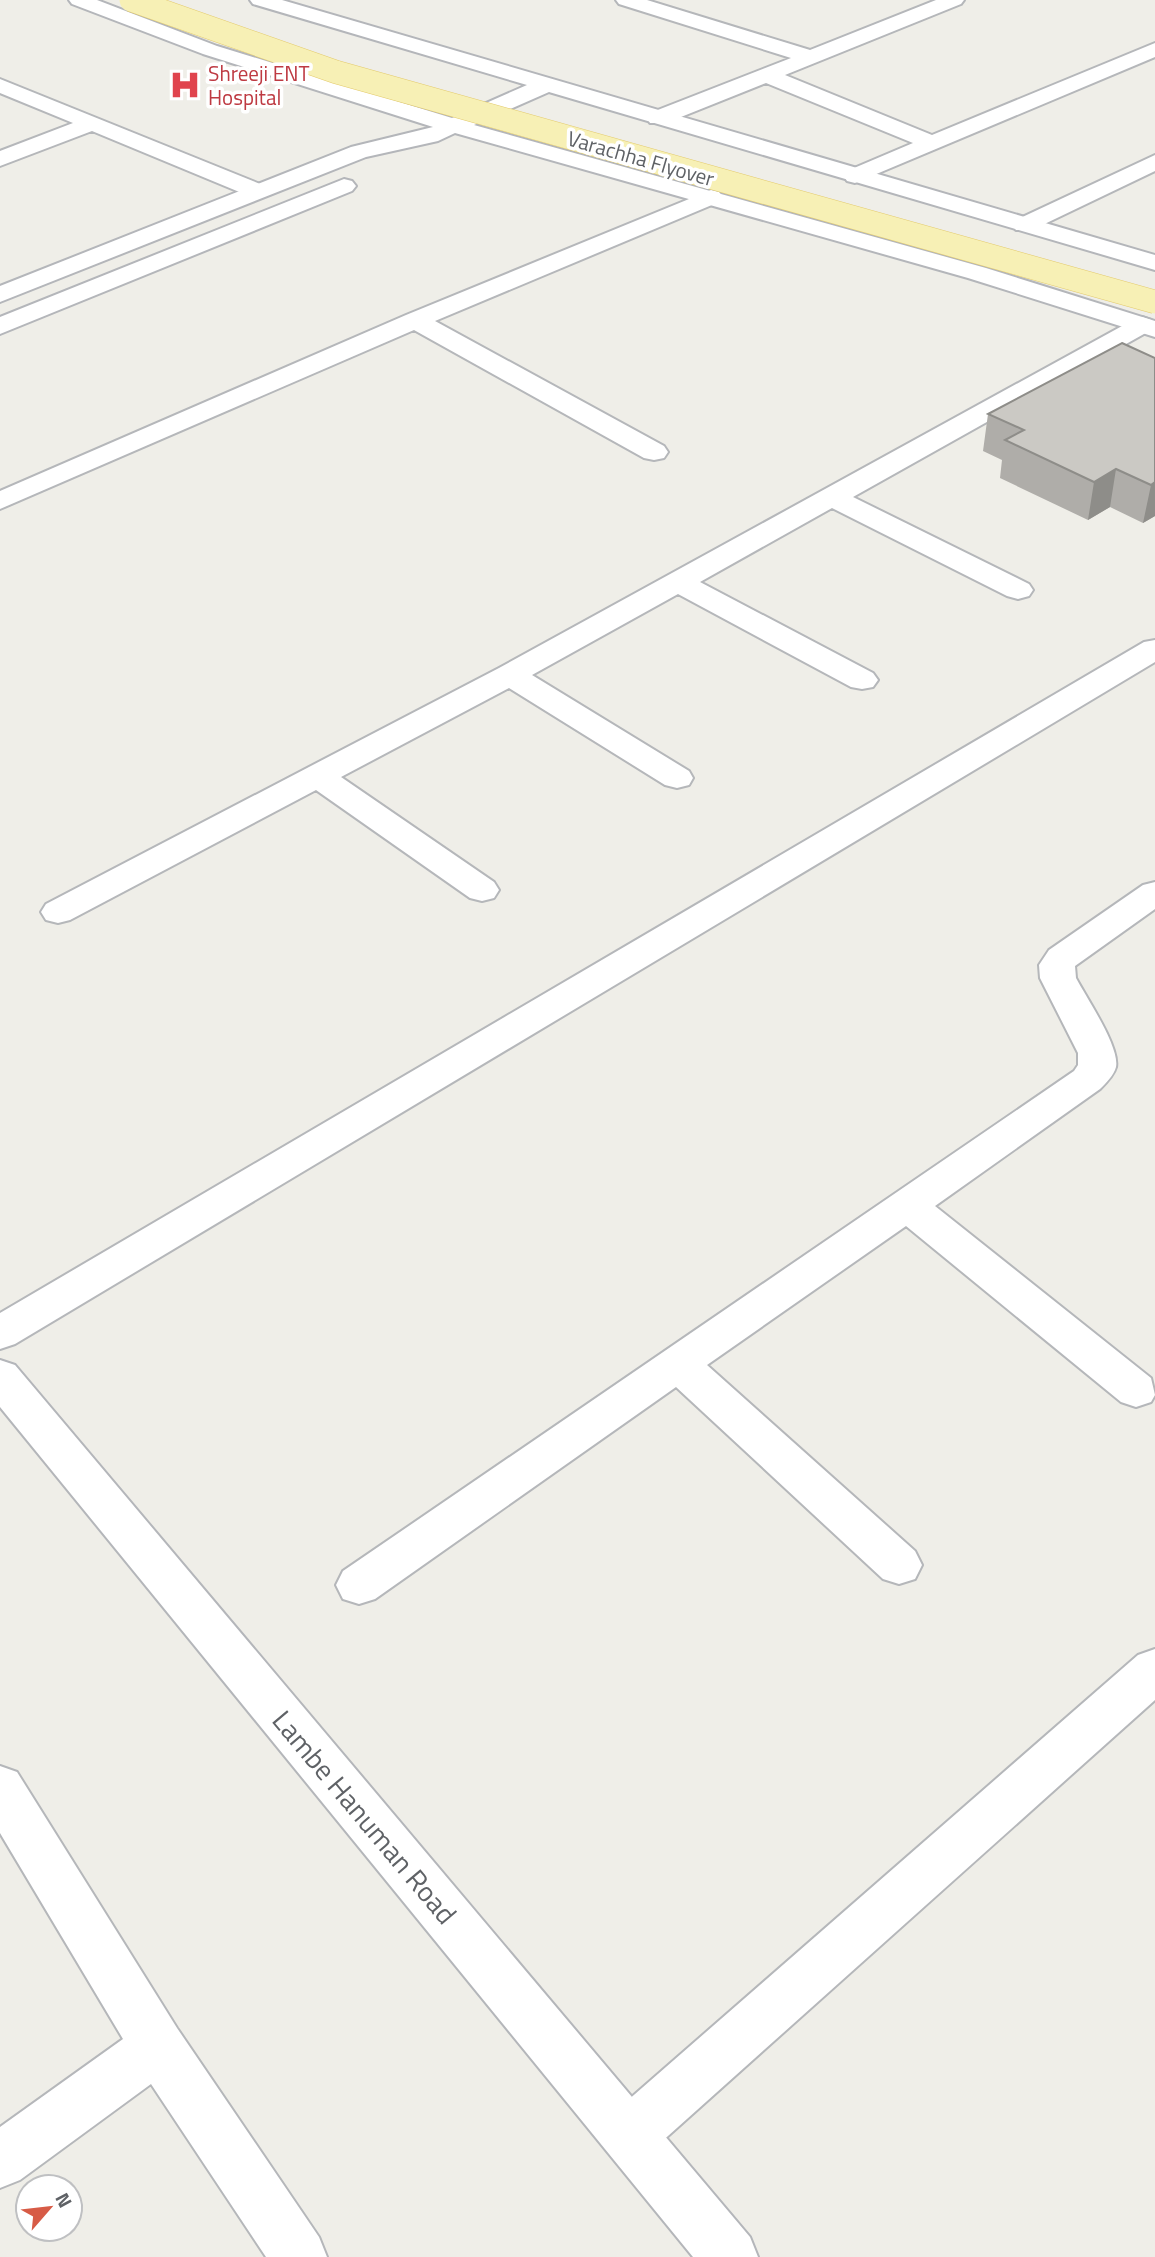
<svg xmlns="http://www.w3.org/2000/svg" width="1155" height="2257" viewBox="0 0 1155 2257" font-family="'Titillium Web',sans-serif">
<rect width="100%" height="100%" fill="#efeee8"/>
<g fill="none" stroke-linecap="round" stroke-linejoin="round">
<defs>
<path id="street" d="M 616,0 L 647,0 L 810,50 L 936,0 L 964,0 L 961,4 L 785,75 L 932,135 L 1155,43 L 1155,57 L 855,183 L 847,181 L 844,176 L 847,171 L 913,143 L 766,83 L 666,123 L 650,123 L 647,118 L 650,113 L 791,58 L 619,4 Z
M 0,79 L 265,186 L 269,191 L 265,196 L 249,196 L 92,131 L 0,166 L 0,151 L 73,123 L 0,93 Z
M 1155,155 L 1155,171 L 1032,230 L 1016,230 L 1012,225 L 1016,220 Z
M 711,190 L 719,192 L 723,197 L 719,202 L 435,321 L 664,446 L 668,452 L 664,458 L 654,460 L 644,458 L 414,330 L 0,509 L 0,491 L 406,315 Z
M 1142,317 L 1151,320 L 1155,325 L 1151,330 L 853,497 L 1029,584 L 1033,590 L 1029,596 L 1018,599 L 1007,596 L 832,508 L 700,582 L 873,673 L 878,680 L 873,687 L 862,689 L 851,687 L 678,594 L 532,675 L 689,771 L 693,778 L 689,785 L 677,788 L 665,785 L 509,688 L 341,777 L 494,882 L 499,890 L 494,898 L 482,901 L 470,898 L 316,790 L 70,920 L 58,923 L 46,920 L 41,912 L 46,904 L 499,668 L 1133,320 Z
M 1155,640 L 1155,662 L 15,1344 L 0,1349 L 0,1313 L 1144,642 Z
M 1155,882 L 1155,909 L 1075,966 L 1076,978 C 1086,997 1120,1047 1116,1067 C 1114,1075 1106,1083 1100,1089 L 935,1206 L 1151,1378 L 1155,1395 L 1151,1402 L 1136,1407 L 1121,1402 L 906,1226 L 707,1365 L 915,1551 L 922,1565 L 915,1579 L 899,1584 L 883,1579 L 676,1387 L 375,1599 L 359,1604 L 343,1599 L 336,1585 L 343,1571 L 1074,1071 L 1078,1065 L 1078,1053 L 1040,978 L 1039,965 L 1049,950 L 1143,885 Z
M 1155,1649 L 1155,1700 L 649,2153 L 630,2161 L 611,2153 L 603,2134 L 611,2115 L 1138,1655 Z
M 0,1766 L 17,1772 L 177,2028 L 319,2237 L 327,2257 L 266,2257 L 151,2084 L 20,2180 L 0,2188 L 0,2127 L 123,2039 L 0,1833 Z"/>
<path id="secondary" d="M 69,0 L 97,0 L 217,46 L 452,118 L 527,85 L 253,4 L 250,0 L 282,0 L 1155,255 L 1155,270 L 549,92 L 474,125 L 986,268 L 1155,321 L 1155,337 L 968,278 L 455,133 L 438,141 L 366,157 L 0,302 L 0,286 L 351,147 L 433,127 L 203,54 L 72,4 Z
M 344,179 L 352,181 L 356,186 L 352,191 L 0,334 L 0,317 Z
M 0,1360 L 15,1365 L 750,2237 L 758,2257 L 693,2257 L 0,1407 Z"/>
</defs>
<use href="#street" stroke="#b5b7ba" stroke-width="4"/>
<use href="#secondary" stroke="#b4b6ba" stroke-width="4"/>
<use href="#street" fill="#fff" fill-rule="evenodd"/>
<use href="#secondary" fill="#fff" fill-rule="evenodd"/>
<defs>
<path id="primary-bridge" d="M 131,0 L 336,72 L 1155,302"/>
</defs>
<use href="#primary-bridge" stroke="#e3ca6d" stroke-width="24" stroke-linecap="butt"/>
<use href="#primary-bridge" stroke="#f7f0b5" stroke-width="23"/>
</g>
<path fill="#afada9" d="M 1155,358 L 1155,516 L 1143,523 L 1110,507 L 1088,520 L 1000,478 L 1002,460 L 983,451 L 988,414 Z"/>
<path fill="#8e8d89" d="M 1116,469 L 1110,507 L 1088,520 L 1094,482 Z
M 1155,482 L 1155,516 L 1143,523 L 1151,485 Z"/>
<path fill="#cbc9c4" stroke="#8e8d89" stroke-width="2" d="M 1122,343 L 1155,358 L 1155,482 L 1151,485 L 1116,469 L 1094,482 L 1005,440 L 1024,430 L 988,414 Z"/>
<defs>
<symbol id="hospital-bare" viewBox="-9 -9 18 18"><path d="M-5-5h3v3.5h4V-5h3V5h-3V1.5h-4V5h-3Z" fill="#e0444e" stroke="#fff" stroke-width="2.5" paint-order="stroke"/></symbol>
</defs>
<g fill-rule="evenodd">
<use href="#hospital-bare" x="163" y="63" width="44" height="44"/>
</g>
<g text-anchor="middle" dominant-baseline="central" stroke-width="7" stroke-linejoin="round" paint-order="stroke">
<g font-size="21" fill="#be3a42" stroke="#fff" text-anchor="start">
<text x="208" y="73">Shreeji ENT<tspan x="208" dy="24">Hospital</tspan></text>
</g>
<g font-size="21" fill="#5f6266" stroke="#fff">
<text transform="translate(641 158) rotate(16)">Varachha Flyover</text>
</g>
<g font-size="28" fill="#5f6266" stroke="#fff">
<text transform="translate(365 1817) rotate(50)">Lambe Hanuman Road</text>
</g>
</g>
<g transform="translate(49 2208) rotate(62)"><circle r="33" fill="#ffffff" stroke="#bfc0c2" stroke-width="2"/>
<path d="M0-5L12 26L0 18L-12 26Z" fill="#d75b46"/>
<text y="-10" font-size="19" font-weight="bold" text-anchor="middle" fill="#5f6266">N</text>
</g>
</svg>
